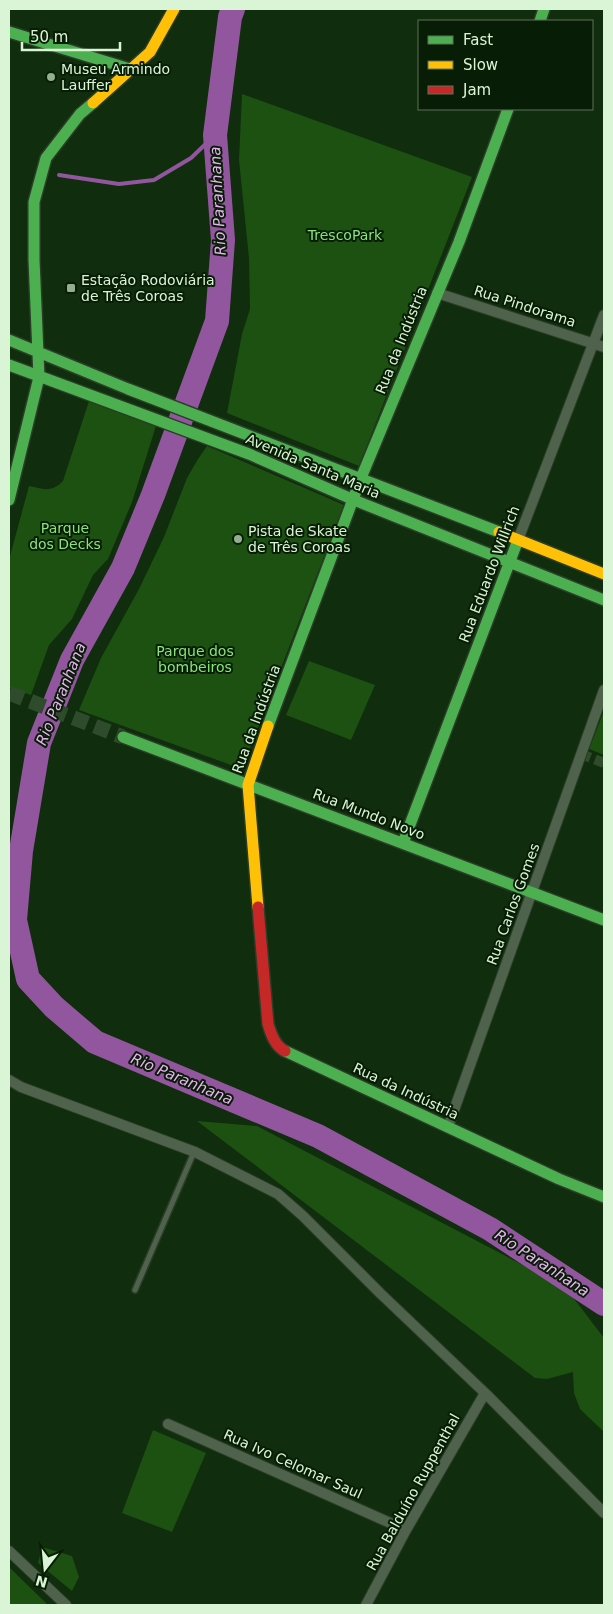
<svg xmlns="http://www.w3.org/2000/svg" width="613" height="1614" viewBox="0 0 613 1614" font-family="'DejaVu Sans',sans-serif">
<rect width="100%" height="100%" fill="#102d0d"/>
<path fill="#1c5112" d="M 242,94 L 472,177 L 359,466 L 227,413 L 242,334 L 250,309 L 249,258 L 239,160 Z
M 89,401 L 156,426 L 132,502 L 108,559 L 93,575 L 72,619 L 49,645 L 31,695 L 9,688 L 9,560 L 29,486 C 43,489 51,493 63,481 Z
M 207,446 L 344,505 L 242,769 L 79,710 L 101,658 L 139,589 L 164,537 L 187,478 L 198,459 Z
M 309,661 L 375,685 L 351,740 L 286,715 Z
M 604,711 L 604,755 L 589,749 Z
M 197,1121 L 257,1126 L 565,1287 L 604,1338 L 604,1432 L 580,1409 L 574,1393 L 573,1372 L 547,1379 L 535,1378 Z
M 153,1430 L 206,1453 L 172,1532 L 122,1513 Z
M 42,1547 L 72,1556 L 79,1577 L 72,1591 L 38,1563 Z
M 9,1567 L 48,1605 L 9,1605 Z"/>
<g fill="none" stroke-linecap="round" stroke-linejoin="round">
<path stroke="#91569e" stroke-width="4" d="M 59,175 L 119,184 L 154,180 L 191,158 L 215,135"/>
<path stroke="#91569e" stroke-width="24" d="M 233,9 L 230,17 L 215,135 L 223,240 L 217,321 L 153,495 L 123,568 L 72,660 L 39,743 L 21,851 L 15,920 L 28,979 L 54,1007 L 95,1042 L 318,1136 L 490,1229 L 604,1304"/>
<path stroke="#2e4b2b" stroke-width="10" stroke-dasharray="10 5" stroke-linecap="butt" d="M 581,754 L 604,763"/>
<path stroke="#2e4b2b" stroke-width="15" stroke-dasharray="15 8" stroke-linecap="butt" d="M 9,693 L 123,737"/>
<defs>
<path id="lane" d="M 135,1290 L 194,1152"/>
<path id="street" d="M 437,293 L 604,347
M 518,540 L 604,315
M 9,1080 L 21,1087 L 195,1152 L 278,1194 L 303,1216 L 381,1294 L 485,1393 L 604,1513
M 448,1127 L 604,690
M 168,1424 L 406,1530
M 9,1551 L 66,1605
M 366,1605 L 406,1530 L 485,1393"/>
<path id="fast" d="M 540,21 L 544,9
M 9,32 L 130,69
M 9,340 L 128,389 L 499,532
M 9,365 L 249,454 L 354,500 L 604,600
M 9,500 L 39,377 L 34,260 L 34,202 L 46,158 L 80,114 L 93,103
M 268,726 L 361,478 L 459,242 L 508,109
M 123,737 L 604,920
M 403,843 L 518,540
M 285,1051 L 559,1179 L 604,1197"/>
<path id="slow" d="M 93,103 L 150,52 L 174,9
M 499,532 L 604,574
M 258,907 L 248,785 L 268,726"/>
<path id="jam" d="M 258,907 L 268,1024 C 271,1034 275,1046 285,1051"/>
</defs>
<use href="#lane" stroke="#2b3d28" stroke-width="8"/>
<use href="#street" stroke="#2b3d28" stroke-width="12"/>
<use href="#fast" stroke="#2b3d28" stroke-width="14"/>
<use href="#slow" stroke="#2b3d28" stroke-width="14"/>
<use href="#jam" stroke="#2b3d28" stroke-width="14"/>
<use href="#lane" stroke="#4f624c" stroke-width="5"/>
<use href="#street" stroke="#4f624c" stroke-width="10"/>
<use href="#fast" stroke="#4caf50" stroke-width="11"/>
<use href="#slow" stroke="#ffc107" stroke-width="11"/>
<use href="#jam" stroke="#c62828" stroke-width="11"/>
</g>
<g fill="#93af8f" stroke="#081d05" stroke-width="2">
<circle cx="51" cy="77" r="5"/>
<rect x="66" y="283" width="10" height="10" rx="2.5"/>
<circle cx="238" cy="539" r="5"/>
</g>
<g text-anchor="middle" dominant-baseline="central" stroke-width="4" stroke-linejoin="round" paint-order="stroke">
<g font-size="14" fill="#daf5d5" stroke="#081d05" text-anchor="start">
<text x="61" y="69">Museu Armindo<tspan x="61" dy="16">Lauffer</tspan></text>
<text x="81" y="280">Estação Rodoviária<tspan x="81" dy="16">de Três Coroas</tspan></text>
<text x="248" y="531">Pista de Skate<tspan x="248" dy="16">de Três Coroas</tspan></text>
</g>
<g font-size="14" fill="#88e678" stroke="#081d05">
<text x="345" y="235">TrescoPark</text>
<text x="65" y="528">Parque<tspan x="65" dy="16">dos Decks</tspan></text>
<text x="195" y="651">Parque dos<tspan x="195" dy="16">bombeiros</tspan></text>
</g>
<g font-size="14" fill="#daf5d5" stroke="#081d05">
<text transform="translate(525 306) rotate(18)">Rua Pindorama</text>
<text transform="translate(401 340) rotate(-68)">Rua da Indústria</text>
<text transform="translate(313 466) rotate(23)">Avenida Santa Maria</text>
<text transform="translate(489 574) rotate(-69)">Rua Eduardo Willrich</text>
<text transform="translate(256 719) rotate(-70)">Rua da Indústria</text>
<text transform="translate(369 814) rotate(21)">Rua Mundo Novo</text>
<text transform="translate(513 904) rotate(-70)">Rua Carlos Gomes</text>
<text transform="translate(406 1091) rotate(25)">Rua da Indústria</text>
<text transform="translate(293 1464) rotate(24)">Rua Ivo Celomar Saul</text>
<text transform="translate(413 1492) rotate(-61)">Rua Balduíno Ruppenthal</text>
</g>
<g font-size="15" font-style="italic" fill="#e8b3f2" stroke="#081d05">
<text transform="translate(218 201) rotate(-93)">Rio Paranhana</text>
<text transform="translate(61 694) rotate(-68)">Rio Paranhana</text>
<text transform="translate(182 1079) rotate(23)">Rio Paranhana</text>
<text transform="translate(542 1263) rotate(33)">Rio Paranhana</text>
</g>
</g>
<rect width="613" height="1614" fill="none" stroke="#daf5d5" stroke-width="20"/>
<rect x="418" y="20" width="175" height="90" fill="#081d05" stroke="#5c7358"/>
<rect x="428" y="36" width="25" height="8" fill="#4caf50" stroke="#5c7358"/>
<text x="463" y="45" font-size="15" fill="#daf5d5">Fast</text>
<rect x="428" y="61" width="25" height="8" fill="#ffc107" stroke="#5c7358"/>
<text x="463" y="70" font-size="15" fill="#daf5d5">Slow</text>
<rect x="428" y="86" width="25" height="8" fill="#c62828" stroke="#5c7358"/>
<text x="463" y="95" font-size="15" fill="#daf5d5">Jam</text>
<g transform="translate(45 1569) rotate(196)" stroke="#081d05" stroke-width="4" paint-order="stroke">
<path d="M0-4L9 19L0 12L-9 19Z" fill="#daf5d5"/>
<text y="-8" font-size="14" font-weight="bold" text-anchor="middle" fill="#daf5d5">N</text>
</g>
<path d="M22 42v8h98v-8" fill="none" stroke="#daf5d5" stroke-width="2.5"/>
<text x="30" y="42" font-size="15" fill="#daf5d5" stroke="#081d05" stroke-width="4" paint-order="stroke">50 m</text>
</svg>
